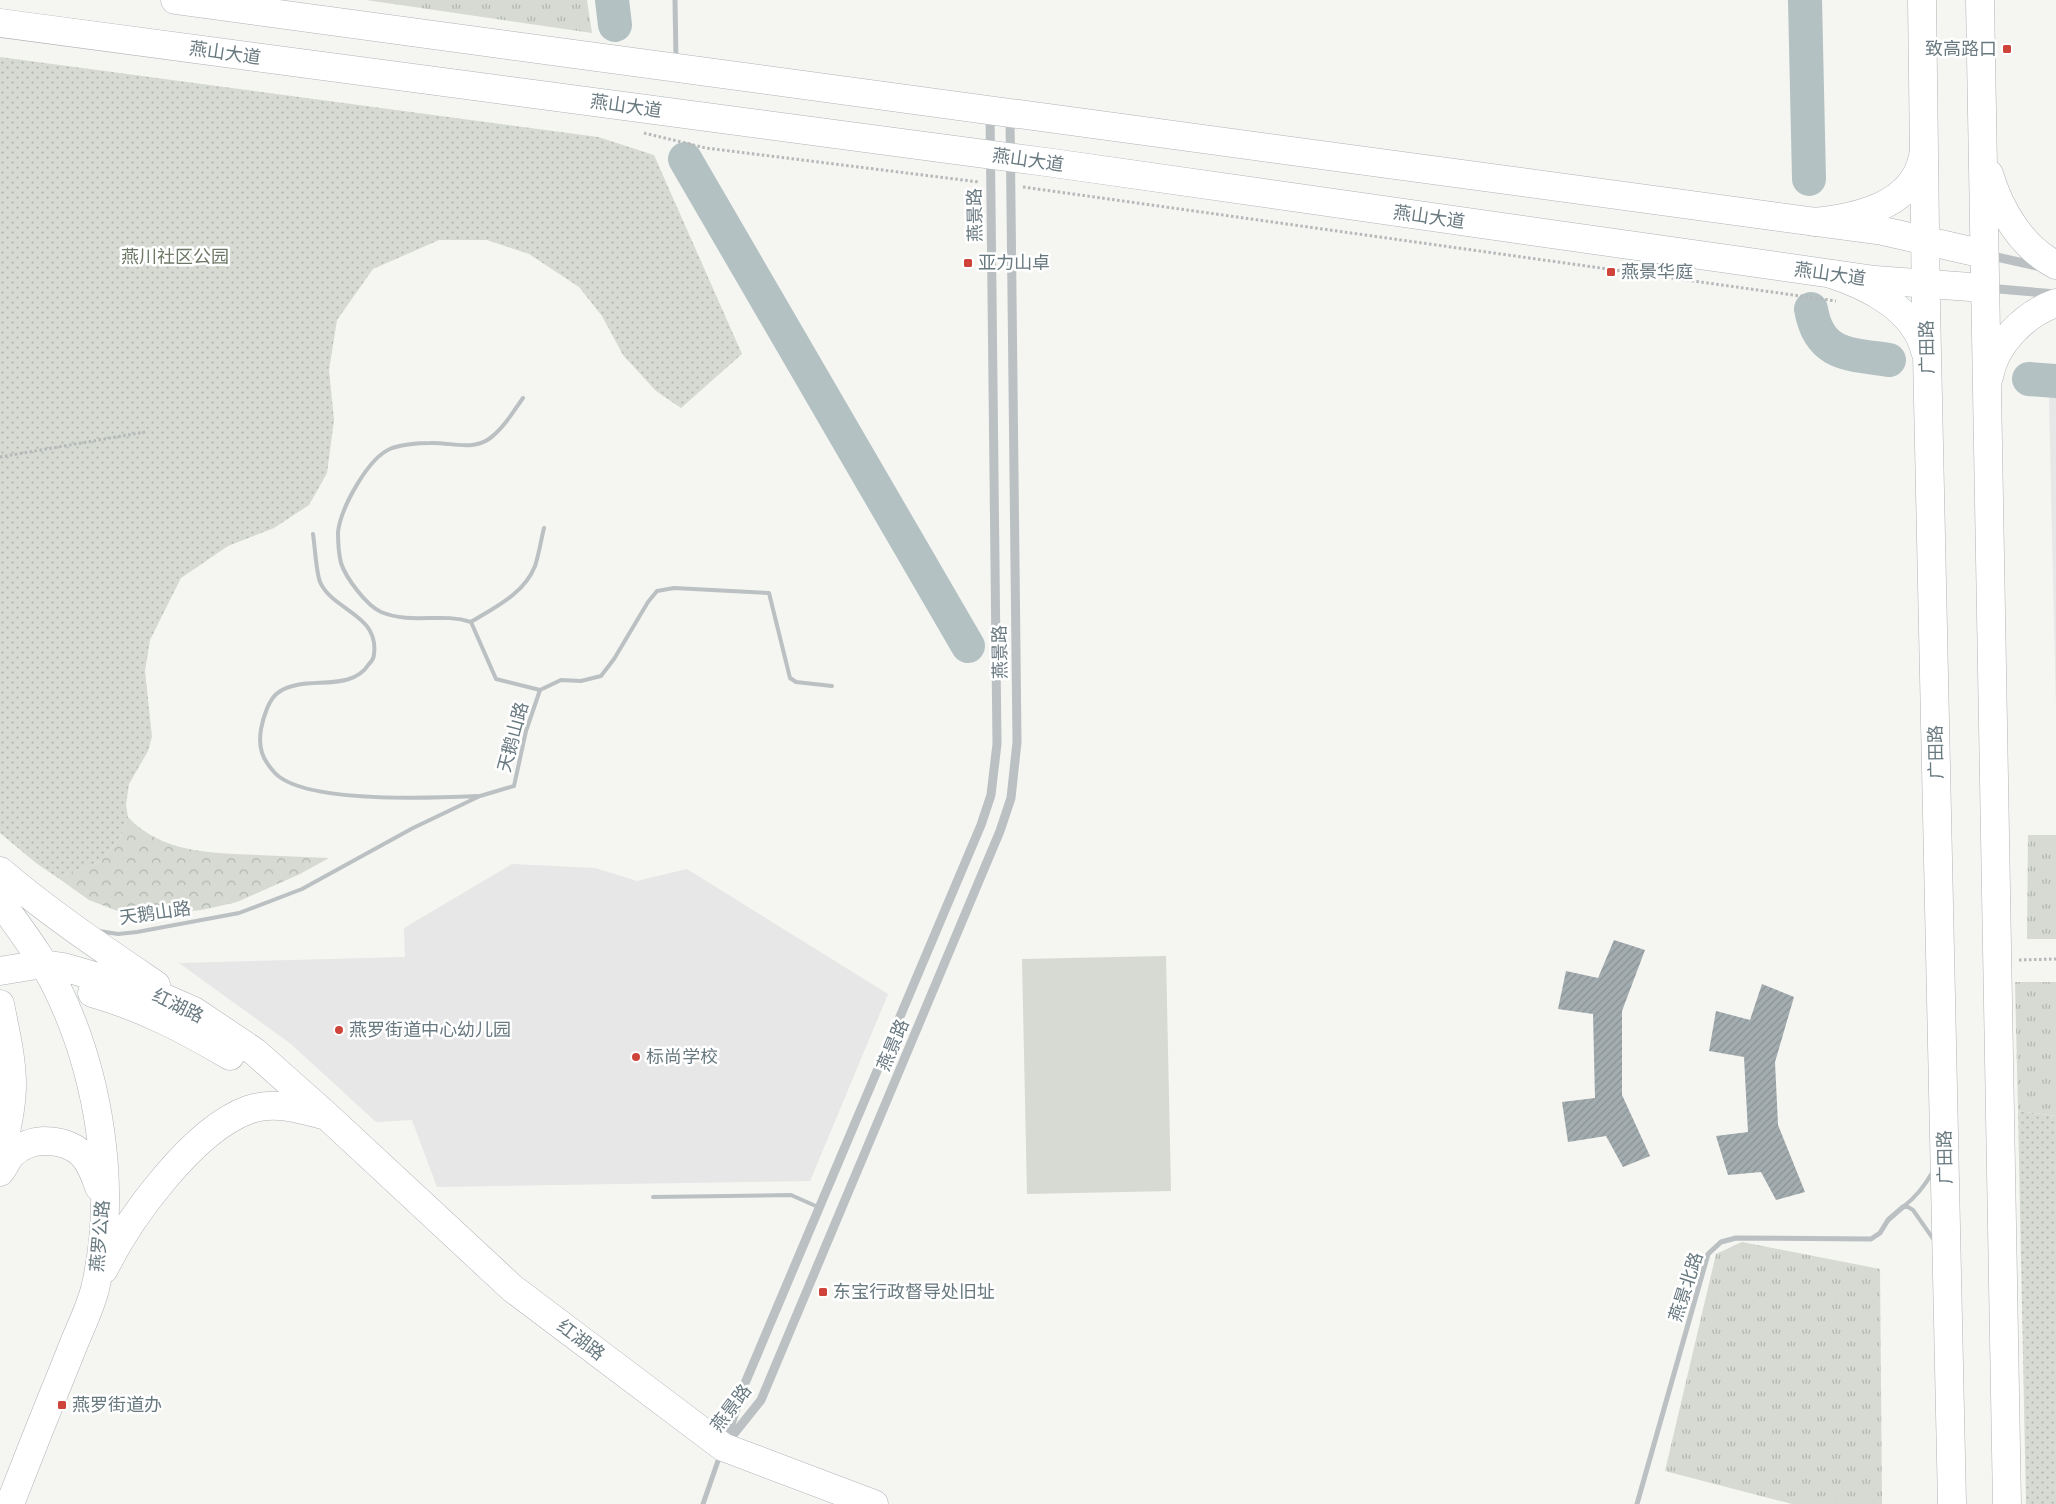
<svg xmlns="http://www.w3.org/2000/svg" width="2056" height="1504" viewBox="0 0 2056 1504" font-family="Figtree,'Noto Sans SC',sans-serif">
<defs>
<pattern id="grass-tufts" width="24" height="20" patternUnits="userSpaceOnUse" patternTransform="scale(1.25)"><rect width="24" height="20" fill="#d6dad2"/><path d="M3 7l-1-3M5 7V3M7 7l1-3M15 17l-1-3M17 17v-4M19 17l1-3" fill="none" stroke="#b1b6b0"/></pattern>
<pattern id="forest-crowns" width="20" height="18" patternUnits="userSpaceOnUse" patternTransform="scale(1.25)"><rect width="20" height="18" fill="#d6dad2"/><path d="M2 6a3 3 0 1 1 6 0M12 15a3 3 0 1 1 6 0" fill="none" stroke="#b1b6b0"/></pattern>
<pattern id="park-dots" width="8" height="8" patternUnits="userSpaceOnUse" patternTransform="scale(1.25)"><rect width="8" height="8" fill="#d6dad2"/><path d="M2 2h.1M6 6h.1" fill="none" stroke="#b1b6b0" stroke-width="1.8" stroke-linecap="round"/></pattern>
<pattern id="building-hatch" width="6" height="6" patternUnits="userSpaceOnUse" patternTransform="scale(1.25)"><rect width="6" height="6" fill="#a3acaf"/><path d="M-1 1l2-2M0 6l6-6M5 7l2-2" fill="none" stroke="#899194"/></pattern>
</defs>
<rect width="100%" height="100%" fill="#f5f5f2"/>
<path fill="#e6e7e6" d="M 2056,397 L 2056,708 L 2049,398 Z
M 512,864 L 595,868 L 637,881 L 687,869 L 888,994 L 810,1181 L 437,1187 L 412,1120 L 376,1122 L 291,1044 L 179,963 L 405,957 L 404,928 Z"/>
<path fill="url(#grass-tufts)" d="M 366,0 L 587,0 L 592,33 Z
M 2028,835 L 2056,835 L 2056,939 L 2027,939 Z
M 2015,982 L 2056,982 L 2056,1116 L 2018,1111 Z
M 1742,1242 L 1880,1269 L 1882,1504 L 1792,1504 L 1665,1471 L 1716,1254 Z"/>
<path fill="url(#forest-crowns)" d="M 128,817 C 161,853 212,853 257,855 C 281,856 305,857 329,858 L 300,874 L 237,902 L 202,910 L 158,914 L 120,912 L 89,900 L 58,878 L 101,861 L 120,838 Z"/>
<path fill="url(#park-dots)" d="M 0,57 L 598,137 L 654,155 L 742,354 L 681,408 L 656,391 L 623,355 L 602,316 L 579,287 L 529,254 L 487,240 L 439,240 L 373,269 L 337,320 L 329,370 L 334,420 L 327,473 L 309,505 L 274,528 L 228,546 L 181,578 L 150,640 L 145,671 L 152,737 L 148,751 L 129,784 L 126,805 L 128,817 L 120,838 L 101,861 L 58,878 L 36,863 L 0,833 Z
M 2018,1111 L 2056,1116 L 2056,1504 L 2026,1504 Z"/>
<path fill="#d6dad2" d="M 1166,956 L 1171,1191 L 1027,1194 L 1022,959 Z"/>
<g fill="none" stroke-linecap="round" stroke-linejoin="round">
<path stroke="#b3c1c2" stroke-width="34" d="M 612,0 L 615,25
M 1805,0 L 1809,179
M 685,159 L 968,646
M 1811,309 C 1819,356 1849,354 1889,360
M 2029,379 L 2056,381"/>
</g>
<path fill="url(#building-hatch)" d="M 1614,940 L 1645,950 L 1622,1011 L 1622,1095 L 1650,1156 L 1623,1167 L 1606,1136 L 1568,1142 L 1562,1102 L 1595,1098 L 1593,1014 L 1558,1009 L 1566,971 L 1598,978 Z
M 1762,984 L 1794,997 L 1775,1062 L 1778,1125 L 1805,1192 L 1776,1200 L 1761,1172 L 1728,1175 L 1716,1136 L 1748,1132 L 1744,1057 L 1709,1051 L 1716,1011 L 1750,1020 Z"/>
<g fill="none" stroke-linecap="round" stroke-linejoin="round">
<defs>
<path id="secondary" d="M 175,0 L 1883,231 L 1984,254
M 0,23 L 1046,162 L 1875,280 L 1984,288
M 0,871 C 49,913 103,949 156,985
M 0,901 C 19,928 41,956 56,986 C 100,1075 118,1191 95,1289 C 89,1312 77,1334 69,1356 C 49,1405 29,1455 10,1504
M 0,971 L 43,964 L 63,967 L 153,993 L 194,1011 L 255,1052 L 327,1116 L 512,1288 L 723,1447 L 874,1504
M 92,993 C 142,1007 186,1030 230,1056
M 0,1004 C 5,1030 12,1058 12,1085 C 12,1109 6,1134 0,1157
M 0,1172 C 4,1167 7,1160 11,1155 C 29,1136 65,1137 83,1155 C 91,1164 95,1175 99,1187
M 104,1269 C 129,1218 193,1130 248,1110 C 273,1101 298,1108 323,1115"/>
<path id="primary" d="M 1922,0 L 1926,307 L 1952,1504
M 1980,0 L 2007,1504
M 1989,174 C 2000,210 2021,247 2056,265
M 1814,222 C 1856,218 1914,206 1923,156
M 1831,274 C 1868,286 1915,309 1925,351
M 1989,377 C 1995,343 2025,314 2056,303"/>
</defs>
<use href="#secondary" stroke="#adb4b7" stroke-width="29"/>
<use href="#primary" stroke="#afb4b6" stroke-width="29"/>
<path stroke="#b5b9ba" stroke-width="3" stroke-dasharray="2.5 2.5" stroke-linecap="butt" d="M 644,133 L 706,148 L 979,182
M 1023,187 L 1836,301
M 0,457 L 145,432
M 2019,960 L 2056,959"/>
<path stroke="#bbc0c2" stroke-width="4" d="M 523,398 C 513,412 503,429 489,439 C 471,451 450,442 430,443 C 419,443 402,445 392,448 C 368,457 341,508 338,532 C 338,540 339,555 341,563 C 346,578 366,605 381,612 C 413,625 440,612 471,622 L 496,679 L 540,690
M 313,534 C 315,547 316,571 320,582 C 333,611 379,614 374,654 C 374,658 372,661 369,664 C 350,694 305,674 279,692 C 269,698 263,718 261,729 C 258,748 262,759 275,773 C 304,804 435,798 478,796
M 471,622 C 495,607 524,594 535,566 C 539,554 541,540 544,528
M 99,931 L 118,934 L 137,932 L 239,913 L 302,889 L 413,828 L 480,796 L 514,786 L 526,731 L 540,690 L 561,680 L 581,681 L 601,676 L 614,659 L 648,602 L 657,591 L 674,588 L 769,593 L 790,678 L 796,682 L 832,686
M 653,1197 L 791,1195 L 818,1207
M 1903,1207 L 1908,1207 L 1913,1210 L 1934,1240
M 1903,1207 C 1916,1197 1925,1186 1933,1171"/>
<path stroke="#bbc0c2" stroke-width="5" d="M 675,0 L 676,59
M 703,1504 L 720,1455
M 1637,1504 L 1708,1254 L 1721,1242 L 1736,1238 L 1871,1239 L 1880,1233 L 1888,1220 L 1903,1207"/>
<path stroke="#bbc0c2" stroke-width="9" d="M 1988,255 L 2041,267
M 1987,288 L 2056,294
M 725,1442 L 743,1388 L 981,825 L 991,795 L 997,744 L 990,113
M 725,1445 L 761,1400 L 1000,831 L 1011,798 L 1017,742 L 1010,116"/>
<use href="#secondary" stroke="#fff" stroke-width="28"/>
<use href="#primary" stroke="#fff" stroke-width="28"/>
</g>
<g fill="#ce443a" stroke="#fff" stroke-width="2">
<rect x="2002" y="44" width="10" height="10" rx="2.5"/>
<rect x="963" y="258" width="10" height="10" rx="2.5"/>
<rect x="1606" y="267" width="10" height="10" rx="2.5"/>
<circle cx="339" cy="1030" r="5"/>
<circle cx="636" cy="1057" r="5"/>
<rect x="818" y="1287" width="10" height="10" rx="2.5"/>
<rect x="57" y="1400" width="10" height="10" rx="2.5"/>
</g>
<g text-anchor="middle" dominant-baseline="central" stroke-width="5" stroke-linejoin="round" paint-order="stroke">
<g font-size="18" fill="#687980" stroke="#fff" text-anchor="start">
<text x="1997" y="49" text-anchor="end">致高路口</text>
<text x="978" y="263">亚力山卓</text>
<text x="1621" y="272">燕景华庭</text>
<text x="349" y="1030">燕罗街道中心幼儿园</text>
<text x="646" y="1057">标尚学校</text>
<text x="833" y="1292">东宝行政督导处旧址</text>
<text x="72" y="1405">燕罗街道办</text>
</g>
<g font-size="18" fill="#687980" stroke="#fff">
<text transform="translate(225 53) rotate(8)">燕山大道</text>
<text transform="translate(626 106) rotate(8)">燕山大道</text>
<text transform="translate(1028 160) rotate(8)">燕山大道</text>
<text transform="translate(975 215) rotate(-91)">燕景路</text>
<text transform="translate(1429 217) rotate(8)">燕山大道</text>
<text transform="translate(1830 274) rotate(8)">燕山大道</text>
<text transform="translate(1927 347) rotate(-91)">广田路</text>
<text transform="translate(1000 652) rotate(-91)">燕景路</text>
<text transform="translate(513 737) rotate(-75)">天鹅山路</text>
<text transform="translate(1936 752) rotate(-91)">广田路</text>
<text transform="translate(155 913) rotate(-8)">天鹅山路</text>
<text transform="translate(178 1006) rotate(26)">红湖路</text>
<text transform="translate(893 1045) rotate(-67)">燕景路</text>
<text transform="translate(1945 1157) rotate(-91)">广田路</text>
<text transform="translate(100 1236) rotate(-85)">燕罗公路</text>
<text transform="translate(1686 1287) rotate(-72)">燕景北路</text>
<text transform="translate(581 1340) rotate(37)">红湖路</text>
<text transform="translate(731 1408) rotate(-53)">燕景路</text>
</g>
<g font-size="18" fill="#6d7866" stroke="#fff">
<text x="175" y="257">燕川社区公园</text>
</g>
</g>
</svg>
